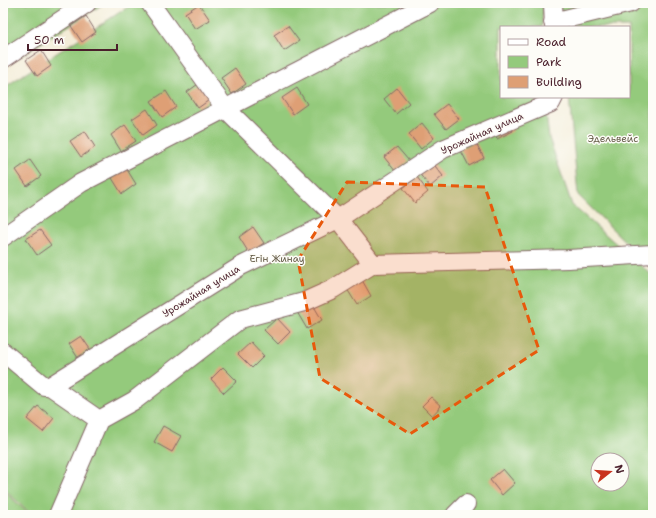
<svg xmlns="http://www.w3.org/2000/svg" width="656" height="518" viewBox="0 0 656 518" font-family="'Shantell Sans',sans-serif">
<rect width="100%" height="100%" fill="#fdfcf7"/>
<filter id="ink" filterUnits="userSpaceOnUse"><feTurbulence type="fractalNoise" baseFrequency=".025" numOctaves="2"/><feDisplacementMap in="SourceGraphic" scale="8" xChannelSelector="R" yChannelSelector="G"/><feConvolveMatrix kernelMatrix="1 2 1 2 8 2 1 2 1" color-interpolation-filters="sRGB"/></filter>
<filter id="wash" filterUnits="userSpaceOnUse"><feTurbulence type="fractalNoise" baseFrequency=".012" numOctaves="4" result="noise"/><feDisplacementMap in="SourceGraphic" scale="16" xChannelSelector="R" yChannelSelector="G"/><feGaussianBlur stdDeviation="0.9" result="paint"/><feColorMatrix in="noise" values="0 0 0 0 0 0 0 0 0 0 0 0 0 0 0 0 0 1.4 0 .05"/><feComposite in="paint" operator="in"/></filter>
<g filter="url(#wash)">
<rect width="100%" height="100%" fill="#f3ecd6"/>
<path fill="#94ca7c" stroke="#6f7454" fill-rule="evenodd" d="M 3,3 L 105,3 L 3,67 Z
M 134,3 L 542,3 L 543,7 L 542,27 L 501,27 L 501,97 L 544,97 L 549,138 L 572,205 L 653,276 L 653,515 L 32,515 L 3,488 L 3,88 ZM 598,460 L 622,460 L 622,484 L 598,484 Z
M 560,3 L 653,3 L 653,269 L 578,195 L 569,97 L 629,97 L 629,27 L 562,27 Z
M 3,490 L 30,515 L 3,515 Z"/>
<g id="blocks">
<path fill="#de9f74" d="M 199,4 L 210,20 L 195,29 L 185,13 Z
M 86,16 L 96,32 L 82,42 L 71,26 Z
M 288,26 L 299,41 L 284,51 L 274,35 Z
M 41,50 L 51,66 L 37,76 L 26,60 Z
M 235,68 L 246,84 L 232,94 L 221,78 Z
M 201,82 L 212,98 L 198,108 L 187,92 Z
M 297,88 L 307,104 L 293,114 L 282,98 Z
M 397,88 L 409,103 L 396,114 L 384,99 Z
M 166,91 L 176,107 L 162,117 L 151,101 Z
M 447,104 L 459,119 L 446,129 L 434,114 Z
M 147,109 L 157,125 L 143,135 L 132,119 Z
M 422,123 L 434,138 L 421,149 L 409,134 Z
M 509,123 L 513,131 L 497,139 L 494,131 Z
M 125,125 L 136,141 L 121,151 L 111,135 Z
M 85,131 L 95,147 L 81,157 L 70,141 Z
M 475,141 L 484,158 L 469,166 L 460,149 Z
M 397,147 L 409,161 L 396,172 L 384,157 Z
M 30,160 L 41,176 L 27,186 L 16,170 Z
M 431,161 L 443,176 L 430,187 L 418,172 Z
M 126,168 L 136,184 L 122,194 L 112,178 Z
M 417,177 L 428,192 L 415,203 L 403,188 Z
M 253,227 L 264,243 L 249,253 L 239,237 Z
M 40,230 L 51,245 L 37,255 L 26,239 Z
M 362,280 L 371,296 L 357,305 L 347,289 Z
M 312,303 L 322,320 L 307,329 L 297,312 Z
M 277,318 L 290,332 L 278,344 L 264,330 Z
M 81,336 L 90,349 L 78,358 L 69,344 Z
M 251,342 L 264,356 L 252,368 L 238,354 Z
M 223,367 L 237,381 L 224,393 L 211,379 Z
M 431,397 L 441,406 L 432,416 L 422,406 Z
M 38,406 L 54,418 L 43,432 L 27,419 Z
M 163,426 L 181,436 L 172,452 L 154,442 Z
M 503,469 L 515,483 L 502,495 L 490,480 Z"/>
</g>
</g>
<g filter="url(#ink)">
<use href="#blocks" fill-opacity="0" stroke="#856767" stroke-width="1"/>
<g fill="none" stroke-linecap="round" stroke-linejoin="round">
<defs>
<path id="minor" d="M 553,3 L 554,27
M 553,22 L 631,3
M 3,59 L 87,3
M 3,237 L 81,183 L 430,3
M 373,264 L 568,259 L 653,254
M 3,352 L 44,386 L 50,386 L 241,266 L 338,219 L 443,149 L 551,103 L 554,97
M 50,386 L 99,420
M 58,515 L 99,420 L 135,400 L 240,319 L 304,302 L 333,289 L 373,264 L 338,219 L 225,108 L 150,3
M 455,515 L 466,504"/>
</defs>
<use href="#minor" stroke="#856767" stroke-width="20"/>
<use href="#minor" stroke="#fff" stroke-width="18"/>
</g>
</g>
<path fill="#e8590c" fill-opacity="0.2" stroke="#e8590c" stroke-width="3" stroke-dasharray="8 5" stroke-linejoin="round" d="M 347,182 L 485,187 L 539,350 L 410,434 L 320,378 L 298,260 Z"/>
<g text-anchor="middle" dominant-baseline="central" stroke-width="3" stroke-linejoin="round" paint-order="stroke">
<g font-size="10" fill="#4a1f2b" stroke="#fdfcf7">
<text transform="translate(482 133) rotate(-24)">Урожайная улица</text>
<text transform="translate(201 291) rotate(-32)">Урожайная улица</text>
</g>
<g font-size="10" fill="#645b47" stroke="#fdfcf7">
<text x="613" y="138">Эдельвейс</text>
<text x="277" y="258">Егін Жинау</text>
</g>
</g>
<rect width="656" height="518" fill="none" stroke="#fdfcf7" stroke-width="16"/>
<rect x="500" y="26" width="130" height="72" fill="#fdfcf7" stroke="#b5a4a5"/>
<rect x="508" y="39" width="20" height="6" fill="#ffffff" stroke="#b5a4a5"/>
<text x="536" y="46" font-size="12" fill="#4a1f2b">Road</text>
<rect x="508" y="56" width="20" height="12" fill="#94ca7c" stroke="#b5a4a5"/>
<text x="536" y="66" font-size="12" fill="#4a1f2b">Park</text>
<rect x="508" y="76" width="20" height="12" fill="#de9f74" stroke="#b5a4a5"/>
<text x="536" y="86" font-size="12" fill="#4a1f2b">Building</text>
<g transform="translate(610 472) rotate(73)"><circle r="19" fill="#fdfcf7" stroke="#b5a4a5"/>
<path d="M0-3L7 15L0 10L-7 15Z" fill="#c8321e"/>
<text y="-6" font-size="11" font-weight="bold" text-anchor="middle" fill="#4a1f2b">N</text>
</g>
<path d="M28 44v6h89v-6" fill="none" stroke="#4a1f2b" stroke-width="2"/>
<text x="34" y="44" font-size="12" fill="#4a1f2b" stroke="#fdfcf7" stroke-width="3" paint-order="stroke">50 m</text>
</svg>
